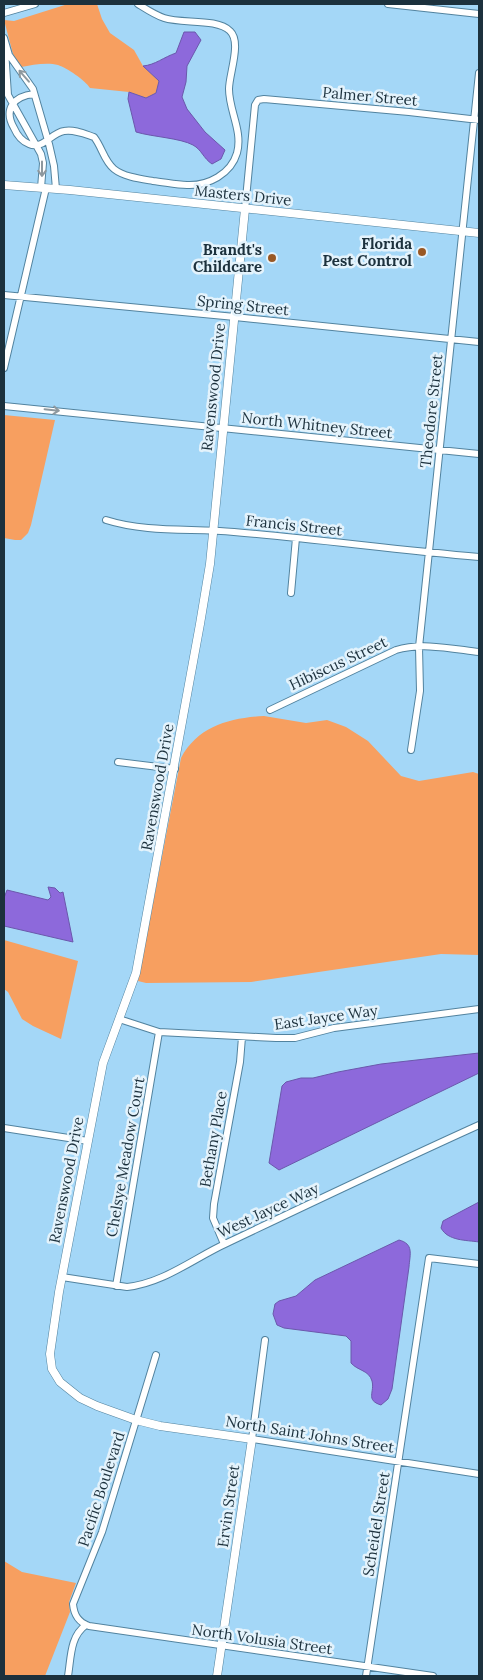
<svg xmlns="http://www.w3.org/2000/svg" width="483" height="1680" viewBox="0 0 483 1680" font-family="Lora,serif">
<rect width="100%" height="100%" fill="#a4d7f7"/>
<path fill="#f79f60" d="M 68,4 L 97,4 L 102,19 L 110,33 L 134,50 L 143,66 L 159,81 L 156,93 L 146,98 L 129,92 L 90,88 C 85,80 67,68 58,65 C 47,62 32,65 21,67 L 13,54 L 4,20 L 14,21 Z
M 4,415 L 55,420 L 31,525 L 28,533 L 21,540 L 15,540 L 4,538 Z
M 264,716 L 306,723 L 327,720 L 346,727 L 368,741 L 401,776 L 419,781 L 473,772 L 479,774 L 479,955 L 441,954 L 251,982 L 146,983 L 138,981 L 181,758 C 198,726 230,718 264,716 Z
M 4,940 L 78,961 L 61,1039 L 33,1026 L 22,1019 L 8,992 L 4,989 Z
M 4,1561 L 22,1572 L 76,1583 L 69,1602 L 70,1612 L 45,1676 L 4,1676 Z"/>
<path fill="#8d69db" stroke="#6b58ac" d="M 184,32 L 195,32 L 201,40 L 187,66 L 186,82 L 182,97 L 187,109 L 205,132 L 225,150 L 221,159 L 212,164 C 203,158 202,150 193,145 C 180,138 153,137 136,132 L 128,99 L 129,92 L 146,98 L 156,93 L 159,81 L 143,66 C 155,65 164,57 176,53 Z
M 48,887 L 55,888 L 60,893 L 63,892 L 73,942 L 4,926 L 4,898 L 7,890 L 48,900 L 51,897 Z
M 479,1053 L 479,1073 L 279,1170 L 269,1163 L 282,1086 L 286,1082 L 301,1078 L 313,1078 L 338,1072 L 381,1064 Z
M 479,1202 L 479,1242 C 466,1240 448,1241 441,1228 L 443,1221 Z
M 399,1240 C 414,1244 410,1254 409,1267 L 392,1389 L 388,1399 L 381,1405 C 365,1400 375,1392 372,1381 C 369,1370 358,1371 351,1363 L 351,1341 L 346,1336 L 284,1328 L 277,1325 L 273,1314 L 275,1304 L 279,1301 L 296,1296 L 315,1280 Z"/>
<g fill="none" stroke-linecap="round" stroke-linejoin="round">
<defs>
<path id="minor" d="M 388,4 L 479,14
M 4,13 L 35,4
M 4,38 L 9,55 L 33,89 L 49,144 L 54,166 L 56,189
M 5,50 L 8,95 L 41,154 L 43,163 L 41,188
M 34,94 C 14,96 3,109 14,128 C 17,135 21,141 29,144 C 43,150 51,133 64,131 C 74,129 85,134 94,137 C 102,147 104,161 114,169 C 124,177 141,179 153,181 C 164,182 176,185 187,185 C 208,186 231,174 237,153 C 243,131 229,111 229,89 C 229,74 242,42 230,31 C 217,18 182,24 164,18 C 155,15 146,9 138,4
M 245,209 L 255,105 L 258,100 L 264,99 L 409,112 L 479,120
M 4,295 L 235,317 L 479,342
M 4,368 L 46,188
M 4,406 L 479,454
M 106,520 C 147,533 192,528 234,532 C 316,539 397,550 479,557
M 291,593 L 296,538
M 270,710 L 396,650 C 422,642 453,649 479,652
M 411,750 L 420,691 L 419,647 L 479,73
M 118,762 L 175,769
M 119,1019 L 159,1032 L 276,1038 L 295,1038 L 334,1028 L 479,1009
M 4,1128 L 88,1141
M 224,1244 L 213,1218 L 214,1204 L 240,1062 L 242,1037
M 62,1277 L 127,1287 C 164,1283 194,1258 227,1243 C 311,1203 395,1163 479,1125
M 116,1286 L 159,1032
M 265,1340 L 252,1439 L 479,1474
M 156,1355 L 102,1532 L 73,1604 C 74,1615 78,1622 89,1626 L 433,1676
M 68,1676 C 71,1658 70,1636 86,1625
M 366,1676 L 429,1258 L 479,1264"/>
<path id="tertiary" d="M 4,185 L 70,190 L 479,233
M 217,1676 L 252,1439 L 160,1426 L 136,1420 L 97,1406 L 80,1398 L 60,1382 L 52,1369 L 50,1354 L 59,1292 L 103,1063 L 136,973 L 200,624 L 210,564 L 245,209"/>
</defs>
<use href="#minor" stroke="#52839f" stroke-width="8"/>
<use href="#tertiary" stroke="#52839f" stroke-width="9"/>
<use href="#minor" stroke="#fff" stroke-width="6"/>
<use href="#tertiary" stroke="#fff" stroke-width="8"/>
</g>
<defs><path id="oneway-shaft" d="M-6 0H5M1.5-3L5.5 0L1.5 3" fill="none" stroke-width="1.6" stroke-linecap="round" stroke-linejoin="round" transform="scale(1.25)"/></defs>
<g stroke="#8e989e">
<use href="#oneway-shaft" transform="translate(24 76) rotate(-131)"/>
<use href="#oneway-shaft" transform="translate(42 169) rotate(90)"/>
<use href="#oneway-shaft" transform="translate(52 410) rotate(6)"/>
</g>
<g fill="#995824" stroke="#e4f3fc" stroke-width="2">
<circle cx="422" cy="252" r="5"/>
<circle cx="272" cy="258" r="5"/>
</g>
<g text-anchor="middle" dominant-baseline="central" stroke-width="5" stroke-linejoin="round" paint-order="stroke">
<g font-size="15" fill="#1c313d" stroke="#e4f3fc">
<text transform="translate(370 96) rotate(5)">Palmer Street</text>
<text transform="translate(243 195) rotate(6)">Masters Drive</text>
<text transform="translate(243 305) rotate(6)">Spring Street</text>
<text transform="translate(213 387) rotate(-84)">Ravenswood Drive</text>
<text transform="translate(431 411) rotate(-84)">Theodore Street</text>
<text transform="translate(317 425) rotate(6)">North Whitney Street</text>
<text transform="translate(294 525) rotate(6)">Francis Street</text>
<text transform="translate(338 663) rotate(-25)">Hibiscus Street</text>
<text transform="translate(157 787) rotate(-80)">Ravenswood Drive</text>
<text transform="translate(326 1017) rotate(-8)">East Jayce Way</text>
<text transform="translate(213 1139) rotate(-80)">Bethany Place</text>
<text transform="translate(125 1157) rotate(-80)">Chelsye Meadow Court</text>
<text transform="translate(66 1180) rotate(-79)">Ravenswood Drive</text>
<text transform="translate(268 1210) rotate(-25)">West Jayce Way</text>
<text transform="translate(310 1434) rotate(9)">North Saint Johns Street</text>
<text transform="translate(101 1489) rotate(-72)">Pacific Boulevard</text>
<text transform="translate(228 1506) rotate(-82)">Ervin Street</text>
<text transform="translate(376 1524) rotate(-81)">Scheidel Street</text>
<text transform="translate(262 1639) rotate(8)">North Volusia Street</text>
</g>
<g font-size="15" font-weight="bold" fill="#1c313d" stroke="#e4f3fc" text-anchor="end">
<text x="412" y="243">Florida<tspan x="412" dy="17">Pest Control</tspan></text>
<text x="262" y="249">Brandt's<tspan x="262" dy="17">Childcare</tspan></text>
</g>
</g>
<rect width="483" height="1680" fill="none" stroke="#1c313d" stroke-width="10"/>
</svg>
